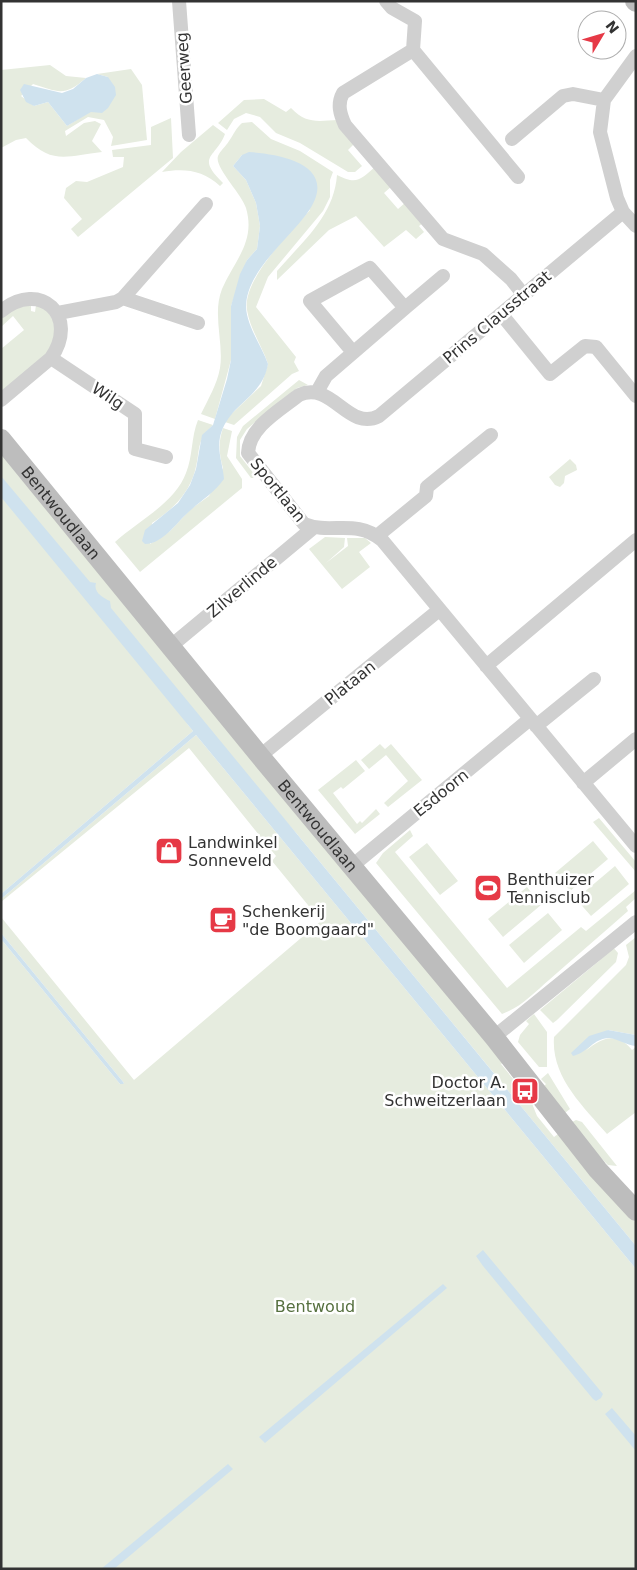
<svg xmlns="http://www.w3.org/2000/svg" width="637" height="1570" viewBox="0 0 637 1570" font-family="'DejaVu Sans',sans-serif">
<rect width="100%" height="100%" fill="#fff"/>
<path fill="#e6ecdf" d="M 50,65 L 66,76 L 86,78 C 64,97 59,92 33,84 L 21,96 L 34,106 L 48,102 L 67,126 L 91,111 L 108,77 L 97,74 L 131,69 L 142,85 L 147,140 L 111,146 L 113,137 L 104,120 L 88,117 L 65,131 L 66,136 L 84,123 L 95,121 L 101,124 L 92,141 L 102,152 C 67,156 52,165 26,138 L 16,140 L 1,148 L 1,70 Z
M 264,99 L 286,112 L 291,108 C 306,124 317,121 338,120 L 356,142 L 348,150 L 362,166 L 355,172 L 348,172 L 300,143 L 276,133 L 260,117 L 246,113 L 234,119 L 227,130 L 218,123 L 244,100 Z
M 171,118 L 173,158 L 78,237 L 71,229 L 82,219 L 64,198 L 66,188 L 76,181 L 87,182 L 123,167 L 124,157 L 113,157 L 112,150 L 151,145 L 151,127 Z
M 252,122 L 271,139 L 300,151 L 333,172 L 330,180 L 330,197 L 323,211 L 268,277 L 256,307 L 296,357 L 294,362 L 299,371 L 292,374 L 234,425 L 225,422 L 226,419 L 261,386 L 268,364 C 262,346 250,329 247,310 C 242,280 291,231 310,210 L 242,155 L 233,166 L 246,180 L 256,203 L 260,226 L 257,249 L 247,260 L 231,306 L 231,360 L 215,419 L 201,414 C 208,399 217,385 220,368 C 224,343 212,314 222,289 C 234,261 256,242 246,208 C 242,194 214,167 218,156 C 220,151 226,146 229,141 C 234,134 236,128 242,123 Z
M 213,125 L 225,134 C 216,158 195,156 223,183 L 220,186 C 203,170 184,168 162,172 L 181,152 Z
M 376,166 L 392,186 L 384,193 L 398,209 L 406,202 L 423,223 L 419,226 L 424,232 L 416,239 L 406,230 L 384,247 L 356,216 L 329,230 L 277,280 L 277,271 C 303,241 334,216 337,175 C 357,185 360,180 376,166 Z
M 31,304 L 31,311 L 35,312 L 36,305 L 45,307 L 57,327 L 49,352 L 1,393 L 1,349 L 24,330 L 13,316 L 1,327 L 1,317 L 10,310 Z
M 299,380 L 308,385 L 297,388 L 247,429 L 240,440 L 240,456 L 255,475 L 255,478 L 251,478 L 236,458 L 237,437 L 243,426 Z
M 198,420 L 213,425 C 195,442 201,449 195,471 C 188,495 172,510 152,523 L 150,544 L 170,531 L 191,509 L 209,496 L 223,468 C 219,454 218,442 223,428 L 232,431 L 227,456 L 242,479 L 242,488 L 140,572 L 115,542 C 138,521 175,503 186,473 C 193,456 191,437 198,420 Z
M 1,450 L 505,1061 L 501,1064 L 531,1101 L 537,1116 L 554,1137 L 562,1131 L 636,1223 L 636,1246 L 297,834 L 275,809 L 185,721 L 193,731 L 1,894 Z
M 570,459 L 576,465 L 577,470 L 565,476 L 564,483 L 560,487 L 555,485 L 549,477 Z
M 325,537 L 345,538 L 344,547 L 326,563 L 348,546 L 347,538 L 365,538 L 371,543 L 359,552 L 370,567 L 342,589 L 309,549 Z
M 196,735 L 636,1269 L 636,1569 L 1,1569 L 1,939 L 120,1084 L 124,1083 L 1,933 L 1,917 L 134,1080 L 321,921 L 272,861 L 276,856 L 189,748 L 1,902 L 1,899 Z
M 380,744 L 385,749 L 391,744 L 422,780 L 388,807 L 384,803 L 408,781 L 386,755 L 369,769 L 361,760 Z
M 356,760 L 365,771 L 343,789 L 341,787 L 333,793 L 357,824 L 360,821 L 362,823 L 376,809 L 380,814 L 355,834 L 318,790 Z
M 599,818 L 636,862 L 636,872 L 593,822 Z
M 410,830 L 413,836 L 395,852 L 507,988 L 581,927 L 586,931 L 636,890 L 636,898 L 626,907 L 628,911 C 602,934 575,957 549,980 C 535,992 520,1008 502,1014 L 376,863 L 383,853 Z
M 593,841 L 608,859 L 570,891 L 555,873 Z
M 427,843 L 458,881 L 440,895 L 409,857 Z
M 615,866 L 629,884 L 591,916 L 576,899 Z
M 527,887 L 541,905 L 503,937 L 488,919 Z
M 548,913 L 562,930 L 524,963 L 509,945 Z
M 636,937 L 636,1035 L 608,1030 L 582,1054 C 598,1040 615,1029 632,1050 L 636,1047 L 636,1112 L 607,1134 C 583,1106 551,1077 554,1037 L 626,965 L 629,957 L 626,945 Z
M 612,946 L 618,953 L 616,962 L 557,1020 L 553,1023 L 540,1010 L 599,961 Z
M 534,1014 L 547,1032 L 547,1067 L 539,1067 L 518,1042 L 520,1035 L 529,1024 L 526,1021 Z
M 548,1073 L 570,1109 L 561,1116 L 543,1087 L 546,1084 L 541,1079 Z
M 576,1120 L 582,1122 L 617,1166 L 608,1165 L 601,1158 L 591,1154 L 572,1122 Z"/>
<path fill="#cfe2ee" d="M 97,74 L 108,77 L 115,87 L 116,95 L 108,108 L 102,113 L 91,112 L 67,126 L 48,102 L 34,106 L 26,102 L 20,90 L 24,84 L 62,93 L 73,89 L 86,78 Z
M 249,152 C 280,154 338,164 310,209 C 292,237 246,270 246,307 C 247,327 262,346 268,364 C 262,399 228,403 220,437 C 217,451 223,465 224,479 C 215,492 203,499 192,509 C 178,520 164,544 145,544 L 142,541 L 145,530 L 178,503 L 190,485 L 196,469 L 202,435 L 213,425 L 227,379 L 231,360 L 231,306 L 240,274 L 247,260 L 257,249 L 260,226 L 256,203 L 246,180 L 233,166 L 242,155 Z
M 1,476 L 90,582 L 96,583 C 93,592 103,598 110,601 L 111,608 L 636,1246 L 636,1269 L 196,735 L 1,899 L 1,894 L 193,731 L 1,497 Z
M 1,933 L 124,1083 L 123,1084 L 120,1084 L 1,939 Z
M 608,1030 L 636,1035 L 636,1046 C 626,1045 618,1039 609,1038 C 594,1038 587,1053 573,1056 L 571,1053 L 589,1036 Z
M 483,1250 L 603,1394 L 601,1398 L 596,1401 L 593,1399 L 483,1266 L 476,1256 Z
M 443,1284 L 447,1288 L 265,1443 L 259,1437 Z
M 612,1408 L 636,1436 L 636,1451 L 605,1414 Z
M 228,1464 L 233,1469 L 114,1569 L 101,1569 Z"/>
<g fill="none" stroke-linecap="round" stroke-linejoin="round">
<path stroke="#d0d0d0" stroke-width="14" d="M 179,1 L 189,135
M 386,1 L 392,8 L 415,21 L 413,50 L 518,177
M 413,50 L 343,93 C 337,104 340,114 345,125 L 443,239 L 483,254 L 511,279 L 523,294
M 636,56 L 604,100 L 600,132 L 617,198 L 623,212 L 636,226
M 512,139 L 563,96 L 573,94 L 604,100
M 623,212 L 379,416 C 348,432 332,380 299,395 C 280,410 249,427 248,453 L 304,524 C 331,535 355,518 382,540 L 636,846
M 123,298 L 198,323
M 405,308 L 443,276
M 1,311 C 40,279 80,316 51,358 L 1,400
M 58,313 L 116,302 L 123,298 L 206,204
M 502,315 L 550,374 L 585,346 L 596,347 L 636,396
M 51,358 L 135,414 L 135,449 L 166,457
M 317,392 L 326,376 L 405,308 L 370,268 L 310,301 L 352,351
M 377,536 L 426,496 L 427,487 L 491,435
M 171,646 L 313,528
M 486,666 L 636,540
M 536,726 L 594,679
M 260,756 L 439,610
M 583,783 L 636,739
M 352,866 L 530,719
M 494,1037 L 636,922"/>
<g stroke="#bdbdbd" stroke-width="20">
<path d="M 635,1 L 636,2"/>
<path id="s1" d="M 1,439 L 260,756 L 494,1037 L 598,1170 L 636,1211"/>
</g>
</g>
<defs>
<symbol id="shop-square" viewBox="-11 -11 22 22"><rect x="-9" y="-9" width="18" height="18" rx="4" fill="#e63946" stroke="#fff"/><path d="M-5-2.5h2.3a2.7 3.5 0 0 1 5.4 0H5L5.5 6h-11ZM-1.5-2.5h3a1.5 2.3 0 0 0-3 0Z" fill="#fff"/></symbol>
<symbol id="stadium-square" viewBox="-11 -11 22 22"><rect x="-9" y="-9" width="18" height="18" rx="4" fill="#e63946" stroke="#fff"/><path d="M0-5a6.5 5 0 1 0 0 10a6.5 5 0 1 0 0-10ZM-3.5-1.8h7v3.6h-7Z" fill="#fff"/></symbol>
<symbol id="cafe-square" viewBox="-11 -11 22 22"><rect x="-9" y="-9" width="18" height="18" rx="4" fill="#e63946" stroke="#fff"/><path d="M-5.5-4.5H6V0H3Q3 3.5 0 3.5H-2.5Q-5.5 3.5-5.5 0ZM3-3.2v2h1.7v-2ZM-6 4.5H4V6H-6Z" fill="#fff"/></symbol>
<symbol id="bus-square" viewBox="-11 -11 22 22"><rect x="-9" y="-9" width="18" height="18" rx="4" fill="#e63946" stroke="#fff"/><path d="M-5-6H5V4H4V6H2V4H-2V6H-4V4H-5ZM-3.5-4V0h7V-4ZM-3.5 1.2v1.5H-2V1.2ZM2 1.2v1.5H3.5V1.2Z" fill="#fff"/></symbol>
</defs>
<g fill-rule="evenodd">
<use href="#shop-square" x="153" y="835" width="32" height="32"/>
<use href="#stadium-square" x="472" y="872" width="32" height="32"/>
<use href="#cafe-square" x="207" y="904" width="32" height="32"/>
<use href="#bus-square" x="509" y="1075" width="32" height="32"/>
</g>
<g text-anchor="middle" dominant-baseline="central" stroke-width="5" stroke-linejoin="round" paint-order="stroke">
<g font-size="16" fill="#333" stroke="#fff">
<text transform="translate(184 68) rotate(-94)">Geerweg</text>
<text transform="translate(497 317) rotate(-40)">Prins Clausstraat</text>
<text transform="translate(108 396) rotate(34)">Wilg</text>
<text transform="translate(278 490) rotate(51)">Sportlaan</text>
<text stroke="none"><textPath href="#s1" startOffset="95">Bentwoudlaan</textPath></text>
<text transform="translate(242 587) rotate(-40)">Zilverlinde</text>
<text transform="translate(350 683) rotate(-39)">Plataan</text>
<text transform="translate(441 793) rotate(-39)">Esdoorn</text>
<text stroke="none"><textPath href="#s1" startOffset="500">Bentwoudlaan</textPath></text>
</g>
<g font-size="16" fill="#333" stroke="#fff" text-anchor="start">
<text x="188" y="842">Landwinkel<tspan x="188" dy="18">Sonneveld</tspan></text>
<text x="507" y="879">Benthuizer<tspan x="507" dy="18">Tennisclub</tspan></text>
<text x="242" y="911">Schenkerij<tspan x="242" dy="18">"de Boomgaard"</tspan></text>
<text x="506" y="1082" text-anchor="end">Doctor A.<tspan x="506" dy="18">Schweitzerlaan</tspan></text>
</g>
<g font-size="16" fill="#56703f" stroke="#fff">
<text x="315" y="1306">Bentwoud</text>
</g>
</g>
<rect width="637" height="1570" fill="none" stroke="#333333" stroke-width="5"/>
<g transform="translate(602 35) rotate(52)"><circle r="24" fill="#ffffff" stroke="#adadad"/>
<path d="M0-4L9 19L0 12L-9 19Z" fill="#e63946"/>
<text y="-8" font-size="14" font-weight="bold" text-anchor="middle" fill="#333333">N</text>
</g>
</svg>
